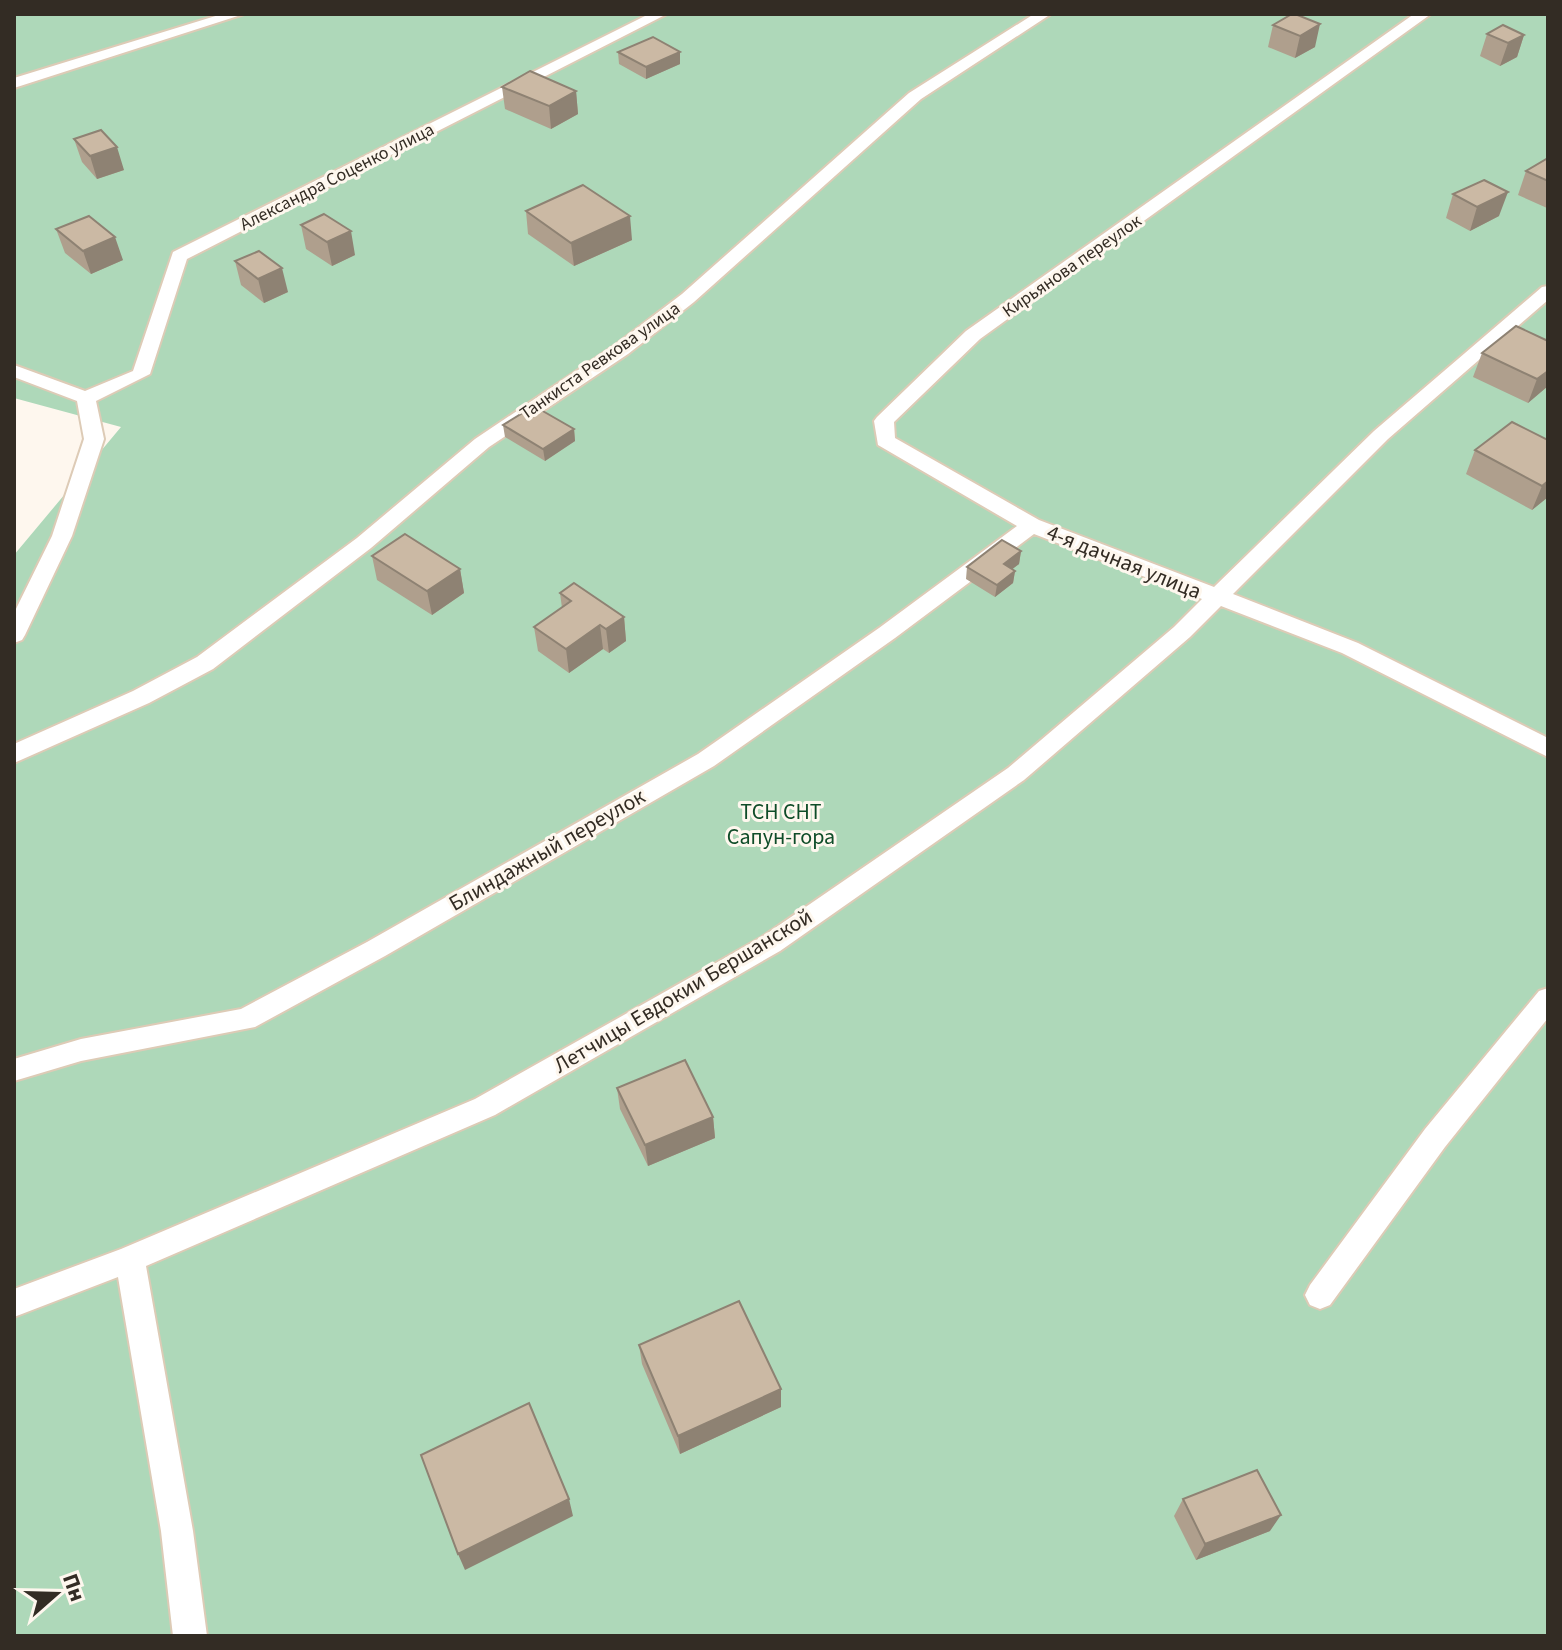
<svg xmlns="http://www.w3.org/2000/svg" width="1562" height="1650" viewBox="0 0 1562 1650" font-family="'Source Sans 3',sans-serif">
<rect width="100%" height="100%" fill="#fef7ee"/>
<path fill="#aed8b9" d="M 14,14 L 1548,14 L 1548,1636 L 14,1636 L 14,555 L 121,427 L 14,398 Z"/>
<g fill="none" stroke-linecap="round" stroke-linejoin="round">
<defs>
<path id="service" d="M 222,14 L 244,14 L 14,88 L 14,78 Z
M 649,14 L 667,14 L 187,259 L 150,374 L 96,401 L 104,439 L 72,536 L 25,635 L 22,640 L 14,643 L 14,613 L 52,536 L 84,439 L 77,401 L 14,377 L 14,365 L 85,391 L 133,371 L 173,252 Z
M 1034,14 L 1051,14 L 921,99 L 694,302 L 628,354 L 489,447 L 371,548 L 213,669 L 149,703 L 14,763 L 14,744 L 133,691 L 197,657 L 357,538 L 475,439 L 614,346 L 682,294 L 909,93 Z
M 1414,14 L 1431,14 L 980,339 L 894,422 L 895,438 L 1039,520 L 1214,587 L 1374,431 L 1542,287 L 1548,286 L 1548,300 L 1388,439 L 1233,594 L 1358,643 L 1548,738 L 1548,757 L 1342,653 L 1221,606 L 1190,637 L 1024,780 L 780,951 L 495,1115 L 146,1266 L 193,1531 L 207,1636 L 173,1636 L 161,1531 L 118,1277 L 14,1317 L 14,1289 L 121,1249 L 475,1099 L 762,937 L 1008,768 L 1174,627 L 1202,599 L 1034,534 L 895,638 L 714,766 L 385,956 L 255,1027 L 81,1061 L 14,1081 L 14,1059 L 81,1039 L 241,1009 L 367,942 L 698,754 L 879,628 L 1017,526 L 878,445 L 874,421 L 877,417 L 966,331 Z
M 1548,988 L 1548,1018 L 1445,1147 L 1330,1305 L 1320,1309 L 1310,1305 L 1305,1295 L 1310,1285 L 1425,1129 L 1539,991 Z"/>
</defs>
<use href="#service" stroke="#ddcbb6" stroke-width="4"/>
<use href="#service" fill="#fff" fill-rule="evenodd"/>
</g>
<path fill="#af9f8d" d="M 1292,14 L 1315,47 L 1295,58 L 1268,47 L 1273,25 Z
M 1487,34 L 1524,35 L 1517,57 L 1500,66 L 1480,56 Z
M 618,52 L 680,52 L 680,64 L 646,79 L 619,64 Z
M 502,87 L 576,91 L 578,114 L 551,129 L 505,109 Z
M 74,139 L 124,170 L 97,179 L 82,162 Z
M 1548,158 L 1548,207 L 1547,208 L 1518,195 L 1526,171 Z
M 1453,194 L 1499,216 L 1470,231 L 1446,218 Z
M 526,211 L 632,240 L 574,266 L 528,234 Z
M 301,225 L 355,255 L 332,266 L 306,249 Z
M 56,229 L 123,260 L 91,274 L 65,253 Z
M 235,261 L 288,292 L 264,303 L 241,285 Z
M 1548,341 L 1548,386 L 1528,403 L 1473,377 L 1482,353 Z
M 1512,422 L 1548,497 L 1532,510 L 1466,474 L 1475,450 Z
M 503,425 L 574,429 L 575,441 L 545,461 L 505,437 Z
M 1021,551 L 1019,564 L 1012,569 L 1015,571 L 1013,583 L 995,597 L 966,579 L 967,567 Z
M 372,556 L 460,569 L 464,593 L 432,615 L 377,580 Z
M 560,593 L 624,617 L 626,641 L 609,653 L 603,649 L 569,673 L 538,651 L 534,627 L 562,608 Z
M 617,1088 L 713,1117 L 715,1138 L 648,1166 L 620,1109 Z
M 639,1345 L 781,1407 L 680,1454 L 642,1364 Z
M 1183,1499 L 1270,1531 L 1196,1560 L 1174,1516 Z"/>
<path fill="#8e8273" d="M 1320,24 L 1315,47 L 1295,58 L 1300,36 Z
M 1524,35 L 1517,57 L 1500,66 L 1508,43 Z
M 680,52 L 680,64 L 646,79 L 646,67 Z
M 576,91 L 578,114 L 551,129 L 549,106 Z
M 117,147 L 124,170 L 97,179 L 90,156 Z
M 1508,192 L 1499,216 L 1470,231 L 1477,207 Z
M 630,216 L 632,240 L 574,266 L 571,243 Z
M 351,231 L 355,255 L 332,266 L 327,242 Z
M 115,237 L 123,260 L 91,274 L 83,251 Z
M 282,268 L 288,292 L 264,303 L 258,279 Z
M 1548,371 L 1548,386 L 1528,403 L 1537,379 Z
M 574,429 L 575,441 L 545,461 L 543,449 Z
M 1548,481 L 1548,497 L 1532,510 L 1542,486 Z
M 1021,551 L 1019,564 L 1002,577 L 1004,564 Z
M 460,569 L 464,593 L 432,615 L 427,591 Z
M 1015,571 L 1013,583 L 995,597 L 997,585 Z
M 624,617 L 626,641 L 609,653 L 606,629 Z
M 600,625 L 603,649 L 569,673 L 566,649 Z
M 713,1117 L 715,1138 L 648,1166 L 645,1145 Z
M 781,1389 L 781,1407 L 680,1454 L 678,1436 Z
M 569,1499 L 573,1516 L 465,1570 L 458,1554 Z
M 1281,1515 L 1270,1531 L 1196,1560 L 1205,1544 Z"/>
<path fill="#cbb9a4" stroke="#8e8273" stroke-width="2" d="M 1292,14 L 1295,14 L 1320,24 L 1300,36 L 1273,25 Z
M 1503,25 L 1524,35 L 1508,43 L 1487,34 Z
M 653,37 L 680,52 L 646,67 L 618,52 Z
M 530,71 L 576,91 L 549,106 L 502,87 Z
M 101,130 L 117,147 L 90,156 L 74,139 Z
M 1548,158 L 1548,181 L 1526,171 Z
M 1484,180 L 1508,192 L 1477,207 L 1453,194 Z
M 583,185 L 630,216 L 571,243 L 526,211 Z
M 324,214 L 351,231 L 327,242 L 301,225 Z
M 89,216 L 115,237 L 83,251 L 56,229 Z
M 259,251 L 282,268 L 258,279 L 235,261 Z
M 1516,326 L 1548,341 L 1548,371 L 1537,379 L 1482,353 Z
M 534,406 L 574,429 L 543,449 L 503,425 Z
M 1512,422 L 1548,440 L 1548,481 L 1542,486 L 1475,450 Z
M 405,534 L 460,569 L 427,591 L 372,556 Z
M 1002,540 L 1021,551 L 1004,564 L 1015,571 L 997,585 L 967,567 Z
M 574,583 L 624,617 L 606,629 L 600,625 L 566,649 L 534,627 L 571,601 L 560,593 Z
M 685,1060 L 713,1117 L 645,1145 L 617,1088 Z
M 739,1301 L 781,1389 L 678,1436 L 639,1345 Z
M 529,1403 L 569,1499 L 458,1554 L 421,1455 Z
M 1257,1470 L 1281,1515 L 1205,1544 L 1183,1499 Z"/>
<g text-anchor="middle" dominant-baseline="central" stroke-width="6" stroke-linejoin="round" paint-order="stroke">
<g font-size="18" fill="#332c24" stroke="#fef7ee">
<text transform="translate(337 177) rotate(-27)">Александра Соценко улица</text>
<text transform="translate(1072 266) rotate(-35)">Кирьянова переулок</text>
<text transform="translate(600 361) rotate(-35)">Танкиста Ревкова улица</text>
</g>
<g font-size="22" fill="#332c24" stroke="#fef7ee">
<text transform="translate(1124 562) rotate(22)">4-я дачная улица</text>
<text transform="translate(547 850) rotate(-30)">Блиндажный переулок</text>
<text transform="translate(683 991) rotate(-31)">Летчицы Евдокии Бершанской</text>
</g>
<g font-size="22" fill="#0e4c28" stroke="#fef7ee">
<text x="781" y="812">ТСН СНТ<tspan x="781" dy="25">Сапун-гора</tspan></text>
</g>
</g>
<rect width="1562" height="1650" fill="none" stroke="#332c24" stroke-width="32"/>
<g transform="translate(56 1594) rotate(70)" stroke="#fef7ee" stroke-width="6" paint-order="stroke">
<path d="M0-6L14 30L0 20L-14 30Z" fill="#332c24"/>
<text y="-12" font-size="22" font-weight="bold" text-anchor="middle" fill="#332c24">Пн</text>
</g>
</svg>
